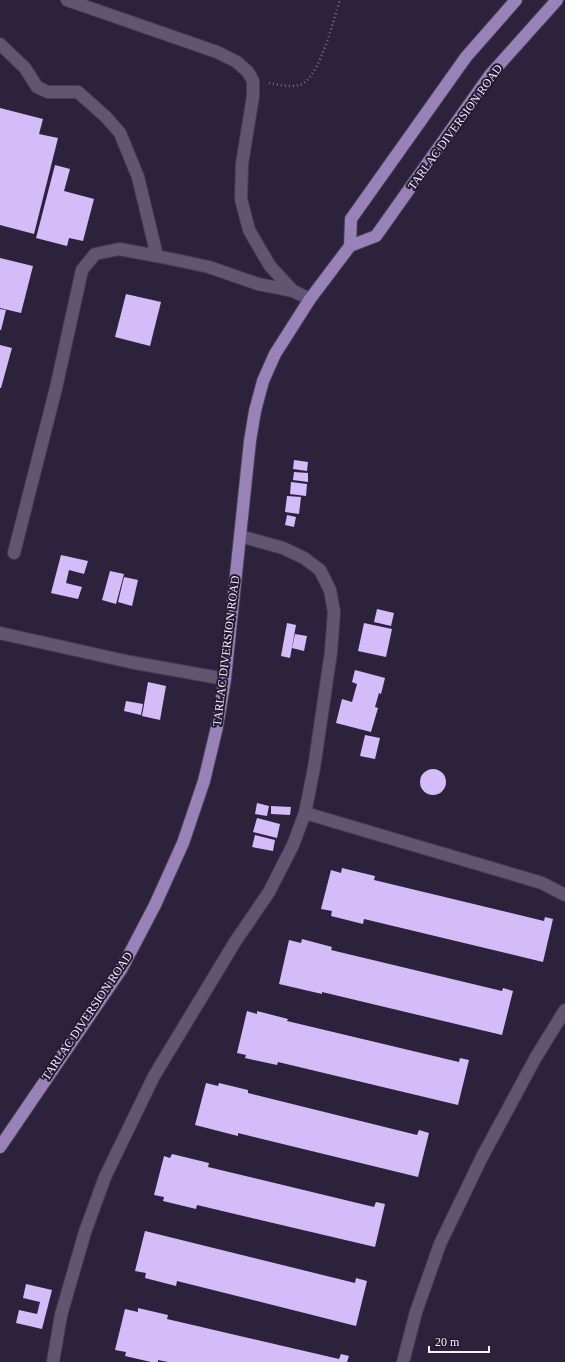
<svg xmlns="http://www.w3.org/2000/svg" width="565" height="1362" viewBox="0 0 565 1362" font-family="'Times New Roman',serif">
<rect width="100%" height="100%" fill="#2d223c"/>
<path fill="#d4bcf9" d="M 0,108 L 43,119 L 39,134 L 58,138 L 34,234 L 0,225 Z
M 55,165 L 70,169 L 64,191 L 94,199 L 83,241 L 69,238 L 67,246 L 36,238 Z
M 0,258 L 33,266 L 21,313 L 0,308 Z
M 126,294 L 161,302 L 150,346 L 115,337 Z
M 0,309 L 6,310 L 1,330 L 0,330 Z
M 0,345 L 12,348 L 1,388 L 0,388 Z
M 294,460 L 308,462 L 307,471 L 293,469 Z
M 294,472 L 308,473 L 308,482 L 293,480 Z
M 291,482 L 307,484 L 306,496 L 290,494 Z
M 287,496 L 301,497 L 299,514 L 285,512 Z
M 287,515 L 296,517 L 294,527 L 285,525 Z
M 61,555 L 88,561 L 84,574 L 69,570 L 66,583 L 82,587 L 78,599 L 51,593 Z
M 110,571 L 124,574 L 116,604 L 102,600 Z
M 124,577 L 138,580 L 132,606 L 118,602 Z
M 377,609 L 394,613 L 391,626 L 374,622 Z
M 287,623 L 296,625 L 290,658 L 281,656 Z
M 364,623 L 392,629 L 386,657 L 358,651 Z
M 295,634 L 307,636 L 304,651 L 292,648 Z
M 355,670 L 385,678 L 381,694 L 379,693 L 375,707 L 378,708 L 371,732 L 336,723 L 342,699 L 352,702 L 357,684 L 352,682 Z
M 148,682 L 166,686 L 160,720 L 142,716 Z
M 126,701 L 143,704 L 141,715 L 124,711 Z
M 365,735 L 380,738 L 375,759 L 360,756 Z
M420 782a13 13 0 1 1 26 0a13 13 0 1 1-26 0Z
M 257,803 L 269,806 L 267,816 L 255,814 Z
M 271,806 L 291,807 L 290,815 L 271,814 Z
M 257,818 L 280,824 L 277,838 L 253,832 Z
M 255,835 L 275,840 L 273,851 L 252,847 Z
M 342,868 L 375,876 L 374,880 L 544,921 L 545,917 L 553,919 L 543,962 L 364,919 L 363,924 L 331,916 L 332,911 L 321,909 L 331,870 L 341,873 Z
M 302,939 L 332,947 L 331,950 L 502,991 L 503,988 L 513,991 L 502,1035 L 322,992 L 322,994 L 279,984 L 289,940 L 301,943 Z
M 247,1011 L 257,1014 L 257,1011 L 288,1019 L 287,1021 L 459,1062 L 460,1058 L 469,1060 L 458,1105 L 278,1062 L 277,1065 L 245,1058 L 246,1055 L 237,1053 Z
M 206,1083 L 218,1086 L 219,1083 L 248,1090 L 248,1093 L 417,1135 L 419,1130 L 429,1133 L 418,1177 L 238,1133 L 238,1136 L 195,1125 Z
M 172,1154 L 209,1163 L 208,1167 L 374,1207 L 376,1202 L 385,1204 L 375,1247 L 197,1205 L 196,1209 L 163,1201 L 164,1197 L 154,1195 L 164,1156 L 170,1158 Z
M 145,1231 L 355,1283 L 356,1278 L 367,1281 L 356,1326 L 177,1281 L 176,1286 L 145,1278 L 146,1273 L 135,1271 Z
M 26,1284 L 52,1290 L 42,1329 L 16,1323 L 19,1310 L 37,1314 L 40,1302 L 23,1298 Z
M 138,1308 L 168,1315 L 167,1319 L 339,1359 L 341,1354 L 349,1356 L 347,1362 L 168,1362 L 158,1360 L 158,1362 L 151,1362 L 125,1356 L 126,1352 L 115,1350 L 125,1309 L 138,1312 Z"/>
<g fill="none" stroke-linecap="round" stroke-linejoin="round">
<defs>
<path id="minor" d="M 67,0 L 217,52 L 237,62 L 248,72 L 253,81 L 253,96 L 242,164 L 241,199 L 249,230 L 270,266 L 293,291 L 310,299
M 0,44 L 25,68 L 37,87 L 48,92 L 78,92 L 106,117 L 120,133 L 138,177 L 157,256
M 14,553 L 56,388 L 82,270 L 95,254 L 119,249 L 157,256 L 209,267 L 258,284 L 293,291
M 0,633 L 130,662 L 225,679
M 305,813 L 542,883 L 565,895
M 53,1362 L 61,1315 L 85,1232 L 105,1177 L 154,1076 L 235,942 L 269,892 L 293,845 L 305,813 L 314,768 L 331,652 L 334,612 L 330,590 L 320,570 L 304,558 L 283,548 L 240,536
M 403,1362 L 416,1312 L 440,1244 L 482,1157 L 536,1057 L 565,1010"/>
<path id="major" d="M 350,246 L 351,219 L 466,57 L 516,0
M 0,1147 L 122,968 L 155,905 L 183,843 L 204,781 L 217,727 L 225,679 L 250,441 L 255,411 L 263,381 L 275,354 L 310,299 L 350,246 L 376,236 L 490,75 L 557,0"/>
</defs>
<use href="#minor" stroke="#473d52" stroke-width="14"/>
<use href="#major" stroke="#473d52" stroke-width="14"/>
<path stroke="#766e83" stroke-width="2.5" stroke-dasharray="1 3" stroke-linecap="butt" d="M 269,83 C 280,85 296,89 305,82 C 322,68 333,21 340,0"/>
<use href="#minor" stroke="#615572" stroke-width="12"/>
<use href="#major" stroke="#9882b8" stroke-width="12"/>
</g>
<g text-anchor="middle" dominant-baseline="central" stroke-width="4" stroke-linejoin="round" paint-order="stroke">
<g font-size="12" fill="#f4effd" stroke="#231932">
<text transform="translate(455 127) rotate(-54)">TARLAC DIVERSION ROAD</text>
<text transform="translate(226 651) rotate(-83)">TARLAC DIVERSION ROAD</text>
<text transform="translate(87 1016) rotate(-56)">TARLAC DIVERSION ROAD</text>
</g>
</g>
<path d="M429 1346v6h60v-6" fill="none" stroke="#f4effd" stroke-width="2"/>
<text x="435" y="1346" font-size="12" fill="#f4effd" stroke="#231932" stroke-width="3" paint-order="stroke">20 m</text>
</svg>
